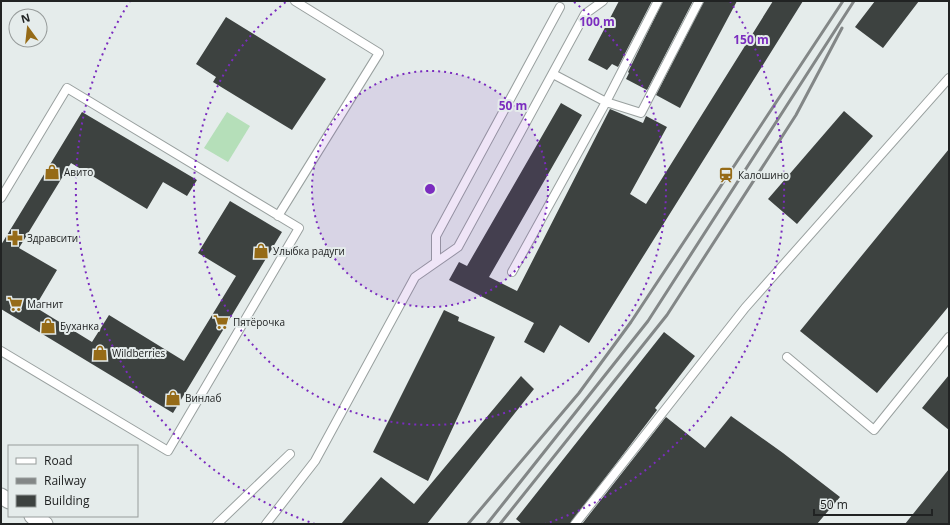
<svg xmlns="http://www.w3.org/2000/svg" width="950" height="525" viewBox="0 0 950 525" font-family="'Open Sans',sans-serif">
<rect width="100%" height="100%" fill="#e5eceb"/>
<path fill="#b5dfb9" d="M 227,112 L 250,126 L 228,162 L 204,148 Z"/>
<path fill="#3d4240" d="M 619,1 L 652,1 L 618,67 L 612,64 L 607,70 L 588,60 Z
M 663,1 L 693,1 L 647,90 L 626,79 L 629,73 L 628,72 Z
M 704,1 L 737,1 L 680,108 L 656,95 Z
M 773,1 L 803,1 L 589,343 L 560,325 L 544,353 L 524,342 L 534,323 L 449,280 L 459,262 L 467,266 L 561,103 L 582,115 L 489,277 L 517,291 L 610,109 L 643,123 L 646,116 L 667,127 L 630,194 L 646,204 Z
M 875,1 L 919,1 L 883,48 L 855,27 Z
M 226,17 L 326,79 L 292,130 L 213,82 L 216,77 L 196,64 Z
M 844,111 L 873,136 L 797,224 L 768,199 Z
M 82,112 L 197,180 L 187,196 L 163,182 L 147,209 L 71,163 L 19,248 L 57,270 L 35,307 L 92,342 L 109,315 L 184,361 L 236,276 L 198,253 L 230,201 L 282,232 L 173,413 L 1,309 L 1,245 Z
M 949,149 L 949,306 L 877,393 L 800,331 Z
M 444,310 L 459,317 L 458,321 L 495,337 L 428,481 L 373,452 Z
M 664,332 L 695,356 L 655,408 L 657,410 L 570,524 L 522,524 L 516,519 Z
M 949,375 L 949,430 L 922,408 Z
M 521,376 L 534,389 L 427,524 L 341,524 L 381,477 L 414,504 Z
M 731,416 L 783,453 L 840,497 L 817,524 L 582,524 L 666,417 L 705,448 Z
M 949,469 L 949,524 L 905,524 Z"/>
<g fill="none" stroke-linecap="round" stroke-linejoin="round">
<defs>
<path id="service" d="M 553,74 L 606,102 L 641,113 L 699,1
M 1,198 L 67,88 L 299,228 L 168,451 L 1,351
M 278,216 L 379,53 L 295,1
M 436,262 L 436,236 L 560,7
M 512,272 L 606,102 L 658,1
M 787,357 L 874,430 L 949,337
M 217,524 L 290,454
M 266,524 L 315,461 L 415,277 L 458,247 L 585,14 L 603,1
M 575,524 L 745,308 L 949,78"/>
<path id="minor" d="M 1,496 L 9,501
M 32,516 L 45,524"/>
</defs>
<use href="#service" stroke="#99a09f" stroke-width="10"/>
<use href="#minor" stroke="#99a09f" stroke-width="17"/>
<use href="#service" stroke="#fff" stroke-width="8"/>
<use href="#minor" stroke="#fff" stroke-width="15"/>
<path stroke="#838787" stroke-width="3" d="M 468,524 L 579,393 L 631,322 L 843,1
M 487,524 L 648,321 L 854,1
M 500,524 L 667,315 L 796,115 L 842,28"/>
</g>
<circle cx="430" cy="189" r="118" fill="#7b2cbf" fill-opacity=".12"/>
<g fill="none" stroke="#7b2cbf" stroke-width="2" stroke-dasharray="2 4">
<circle cx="430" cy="189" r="118"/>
<path d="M574 2A236 236 0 1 1 286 2"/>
<path d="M315 524A354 354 0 0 1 130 1M730 1A354 354 0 0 1 545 524"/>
</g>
<defs>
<symbol id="shop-bare" viewBox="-9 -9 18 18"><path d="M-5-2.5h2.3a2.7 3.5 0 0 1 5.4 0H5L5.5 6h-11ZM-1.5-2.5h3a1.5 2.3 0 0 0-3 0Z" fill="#966b17" stroke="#e5eceb" stroke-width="2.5" paint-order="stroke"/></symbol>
<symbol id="station-bare" viewBox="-9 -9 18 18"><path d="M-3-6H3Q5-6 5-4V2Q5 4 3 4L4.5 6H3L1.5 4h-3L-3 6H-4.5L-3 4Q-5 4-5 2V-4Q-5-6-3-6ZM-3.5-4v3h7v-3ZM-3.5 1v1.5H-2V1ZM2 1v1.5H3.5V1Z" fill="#966b17" stroke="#e5eceb" stroke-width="2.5" paint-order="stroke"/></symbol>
<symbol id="pharmacy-bare" viewBox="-9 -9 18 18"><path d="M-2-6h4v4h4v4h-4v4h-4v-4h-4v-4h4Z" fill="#966b17" stroke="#e5eceb" stroke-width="2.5" paint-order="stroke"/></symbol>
<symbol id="supermarket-bare" viewBox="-9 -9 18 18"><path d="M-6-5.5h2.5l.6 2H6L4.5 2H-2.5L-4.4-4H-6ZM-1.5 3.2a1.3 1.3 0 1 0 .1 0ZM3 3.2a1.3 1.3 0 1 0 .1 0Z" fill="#966b17" stroke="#e5eceb" stroke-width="2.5" paint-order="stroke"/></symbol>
</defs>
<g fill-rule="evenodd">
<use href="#shop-bare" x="41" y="161" width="22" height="22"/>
<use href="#station-bare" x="715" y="164" width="22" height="22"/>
<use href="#pharmacy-bare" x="4" y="227" width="22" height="22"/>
<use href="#shop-bare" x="250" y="240" width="22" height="22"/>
<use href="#supermarket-bare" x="4" y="293" width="22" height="22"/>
<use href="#supermarket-bare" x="210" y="311" width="22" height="22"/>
<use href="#shop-bare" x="37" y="315" width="22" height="22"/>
<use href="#shop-bare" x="89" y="342" width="22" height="22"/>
<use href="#shop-bare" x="162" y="387" width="22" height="22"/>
</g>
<g text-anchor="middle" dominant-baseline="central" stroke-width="4" stroke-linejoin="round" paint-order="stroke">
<g font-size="10" fill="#212323" stroke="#e5eceb" text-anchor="start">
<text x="64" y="172">Авито</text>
<text x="738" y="175">Калошино</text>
<text x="27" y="238">Здравсити</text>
<text x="273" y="251">Улыбка радуги</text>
<text x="27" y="304">Магнит</text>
<text x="233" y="322">Пятёрочка</text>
<text x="60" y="326">Буханка</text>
<text x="112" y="353">Wildberries</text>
<text x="185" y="398">Винлаб</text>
</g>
</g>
<circle cx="430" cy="189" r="6" fill="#7b2cbf" stroke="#e5eceb" stroke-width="2"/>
<g font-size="12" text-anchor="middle" font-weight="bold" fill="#7b2cbf" stroke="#e5eceb" stroke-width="4" stroke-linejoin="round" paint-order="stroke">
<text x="597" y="26">100 m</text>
<text x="751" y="44">150 m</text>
<text x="513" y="110">50 m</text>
</g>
<rect width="950" height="525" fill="none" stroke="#212323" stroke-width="4"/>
<rect x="8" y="445" width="130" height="72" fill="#e5eceb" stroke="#979c9b"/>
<rect x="16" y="458" width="20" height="6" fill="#ffffff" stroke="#979c9b"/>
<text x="44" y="465" font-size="12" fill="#212323">Road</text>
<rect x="16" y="478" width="20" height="6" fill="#838787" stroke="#979c9b"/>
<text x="44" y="485" font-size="12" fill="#212323">Railway</text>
<rect x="16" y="495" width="20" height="12" fill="#3d4240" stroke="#979c9b"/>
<text x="44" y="505" font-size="12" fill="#212323">Building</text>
<g transform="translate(28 28) rotate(345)"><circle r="19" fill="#e5eceb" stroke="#979c9b"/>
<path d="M0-3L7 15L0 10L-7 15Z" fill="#966b17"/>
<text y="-6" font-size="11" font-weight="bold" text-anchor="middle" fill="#212323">N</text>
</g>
<path d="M814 509v6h118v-6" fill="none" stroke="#212323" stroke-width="2"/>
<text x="820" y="509" font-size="12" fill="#212323" stroke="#e5eceb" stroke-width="3" paint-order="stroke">50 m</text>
</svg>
